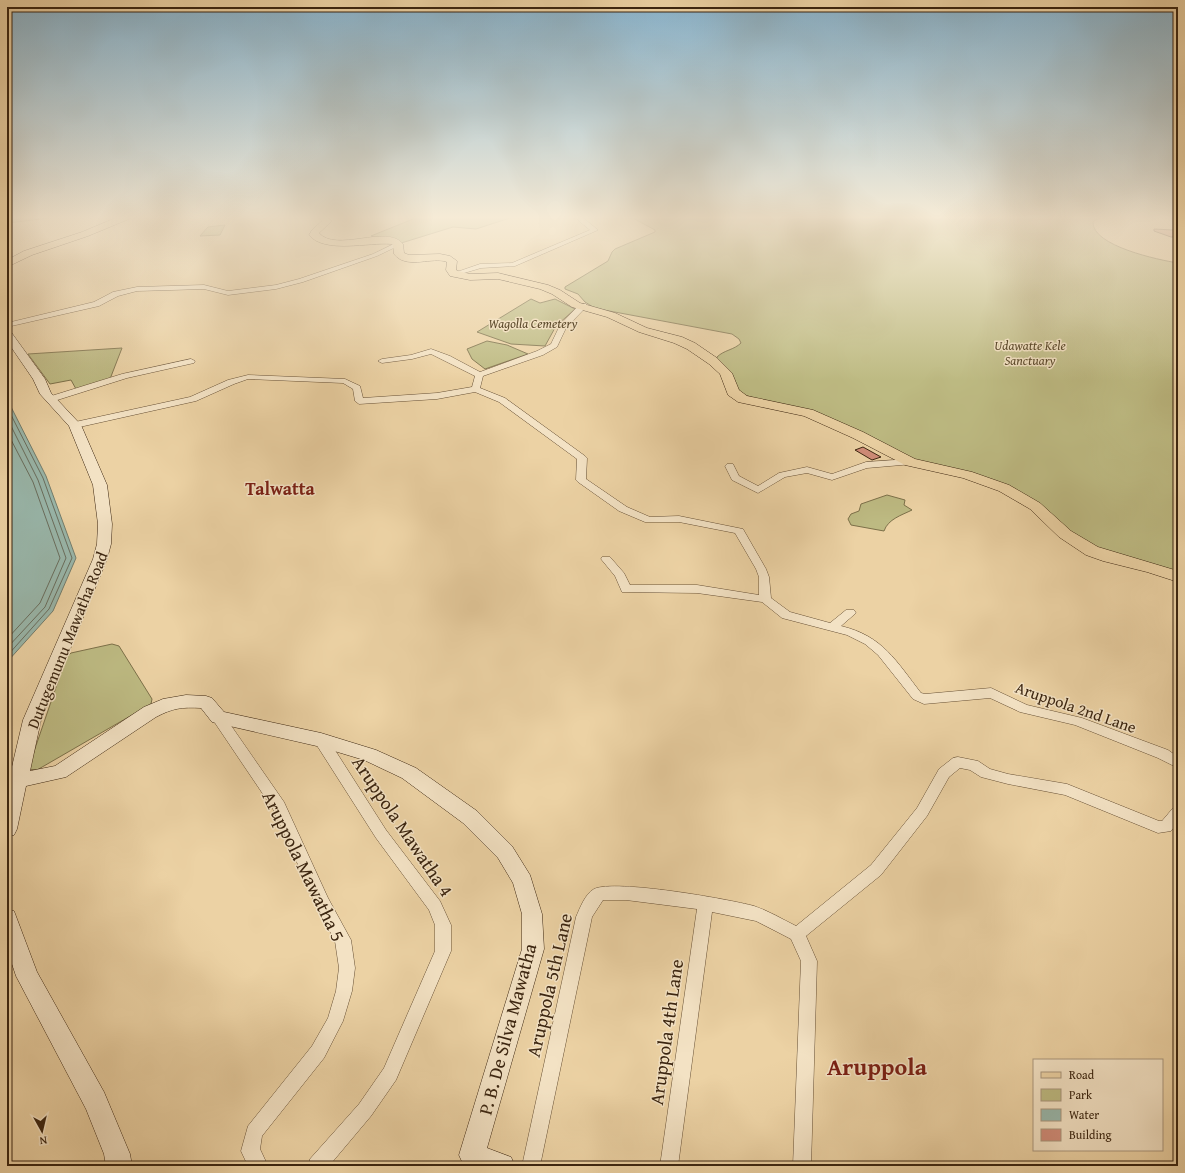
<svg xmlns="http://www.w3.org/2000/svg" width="1185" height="1173" viewBox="0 0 1185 1173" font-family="'Gentium Book Plus',serif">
<rect width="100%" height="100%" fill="#ecd2a4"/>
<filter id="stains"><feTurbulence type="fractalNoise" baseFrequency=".005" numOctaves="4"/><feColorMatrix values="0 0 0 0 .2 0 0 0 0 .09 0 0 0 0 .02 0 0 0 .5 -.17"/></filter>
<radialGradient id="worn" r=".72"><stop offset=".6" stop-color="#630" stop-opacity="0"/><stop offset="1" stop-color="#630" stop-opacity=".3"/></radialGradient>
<path fill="#bdba82" stroke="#7c7049" d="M 7,217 L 58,217 L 7,223 Z
M 418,217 L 513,217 L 476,229 L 453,227 L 398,244 L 371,236 Z
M 631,217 L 1100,217 L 1093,222 C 1092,246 1159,260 1178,263 L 1178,575 L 1082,542 L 1020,497 L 898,454 L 850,427 L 741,394 L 717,361 L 717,357 C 724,350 734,350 741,343 L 739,339 L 732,334 L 604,310 L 593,307 L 585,302 L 578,294 L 565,289 L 565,287 L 608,261 L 612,252 L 615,249 L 655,232 L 655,230 Z
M 225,225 L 220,235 L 200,236 L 208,227 Z
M 531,299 L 540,303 L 555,299 L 575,309 L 556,326 L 545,346 L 511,344 L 477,332 Z
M 487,341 L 507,345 L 528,354 L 485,369 L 472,359 L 467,349 Z
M 122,348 L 110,379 L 76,389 L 71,380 L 50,384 L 28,354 Z
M 887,495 L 905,500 L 904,505 L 912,510 C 902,515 888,519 884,531 L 851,525 L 848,519 L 851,514 L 859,511 L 861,504 Z
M 112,644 L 119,646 L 152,699 L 151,704 L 37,770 L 28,769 L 66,658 L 71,653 Z"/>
<path fill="#99b7ab" stroke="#737d6d" d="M 7,399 L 46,476 L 76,558 L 53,611 L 7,662 Z"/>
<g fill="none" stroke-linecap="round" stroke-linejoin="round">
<path stroke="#6a6e5e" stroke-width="1" d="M 7,407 L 43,478 L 72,558 L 49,609 L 7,656
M 7,418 L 38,480 L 66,558 L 45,607 L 7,648
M 7,432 L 33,482 L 60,558 L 40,603 L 7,639"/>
</g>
<path fill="#d08c79" stroke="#3b2510" d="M 1154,229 L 1173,230 L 1178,235 L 1178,237 L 1171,237 L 1154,231 Z
M 863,447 L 881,457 L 872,460 L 855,450 Z"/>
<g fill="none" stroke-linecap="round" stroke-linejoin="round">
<defs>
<path id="street" d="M 576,217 L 582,217 L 598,230 L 515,266 L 481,268 L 454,276 L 451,274 L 480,264 L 512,263 L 590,230 L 579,221 Z
M 1170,217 L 1178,217 L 1178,222 Z
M 398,242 L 400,243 L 400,245 L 377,256 L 303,282 L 276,289 L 228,295 L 204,289 L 137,291 L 118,296 L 99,306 L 7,327 L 7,323 L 94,302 L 113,292 L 137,287 L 204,285 L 228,291 L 276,285 L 299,279 L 373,254 Z
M 580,304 L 586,304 L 587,306 L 566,328 L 557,347 L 543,355 L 483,376 L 480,388 L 505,398 L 585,456 L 587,458 L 586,479 L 627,507 L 650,517 L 679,516 L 743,529 L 766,569 L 769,577 L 771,598 L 790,612 L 830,623 L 846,610 L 854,610 L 856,613 L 841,626 C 883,636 896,661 921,693 L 925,694 L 991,688 L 1027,705 L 1082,718 L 1168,750 L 1178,757 L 1178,768 L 1158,758 L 1075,725 L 1020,712 L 990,698 L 924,704 L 913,699 L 878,655 L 865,644 L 847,635 L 782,618 L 762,602 L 697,593 L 622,592 L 615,576 L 601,559 L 602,557 L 610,557 L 624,573 L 630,585 L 697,585 L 759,595 L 759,577 L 756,569 L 735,533 L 679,522 L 645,522 L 619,511 L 578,482 L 576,480 L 577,459 L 499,402 L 475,392 L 437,399 L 359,404 L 355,401 L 353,389 L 343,383 L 248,379 L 234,384 L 196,401 L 75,428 L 71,425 L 75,422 L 190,397 L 228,380 L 248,375 L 345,379 L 360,386 L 363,398 L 437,393 L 472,387 L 475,376 L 431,354 L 412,359 L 382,363 L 378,361 L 382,359 L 411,355 L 431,349 L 450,356 L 480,372 L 537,351 L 551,344 L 560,325 Z
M 191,359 L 195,361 L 194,363 L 127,378 L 51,402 L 47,399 L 48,397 L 122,374 Z
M 910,459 L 913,460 L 915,462 L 913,464 L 867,468 L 832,480 L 807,473 L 785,477 L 758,493 L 732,480 L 725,466 L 727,464 L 733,464 L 739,476 L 758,486 L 779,473 L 807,467 L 832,474 L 866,462 Z
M 218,712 L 223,714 L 284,802 L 328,898 L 351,940 L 355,968 L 352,991 L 343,1021 L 324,1058 L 262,1136 L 260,1149 L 268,1166 L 248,1166 L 241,1151 L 248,1126 L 312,1046 L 328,1018 L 336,991 L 339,968 L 335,941 L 317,907 L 273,809 L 213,720 L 212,717 L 213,714 Z
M 321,735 L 326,736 L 386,830 L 440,901 L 451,925 L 451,951 L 396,1080 L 371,1116 L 329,1166 L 308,1166 L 310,1159 L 359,1104 L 384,1068 L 435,951 L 435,925 L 429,910 L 376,838 L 316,744 L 314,740 L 316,736 Z
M 958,757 L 978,761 L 990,769 L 1008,774 L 1067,784 L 1159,821 L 1162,821 L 1173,808 L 1178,806 L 1178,822 L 1171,831 L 1158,833 L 1065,795 L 1008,784 L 981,777 L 970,770 L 960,768 L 949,777 L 927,816 L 881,875 L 806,936 L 817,961 L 811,1166 L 793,1166 L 801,961 L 791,939 L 756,921 L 712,912 L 678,1166 L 660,1166 L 697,909 L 626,900 L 603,900 L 592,917 L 540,1166 L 522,1166 L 576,917 C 580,908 585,894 594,889 C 615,879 728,899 754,906 C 769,911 782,919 796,926 L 871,865 L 917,808 L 939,769 L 953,758 Z"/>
<path id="secondary" d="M 7,331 L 11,332 L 45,379 L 51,393 L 81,425 L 107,485 L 112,524 L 111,544 L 107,559 L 41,720 L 30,771 L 55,766 L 144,707 L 163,699 L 186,695 L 206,696 L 212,698 L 224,712 L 321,733 L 376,750 L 416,768 L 477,811 L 512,846 L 530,875 L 542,914 L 544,949 L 487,1148 L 511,1157 L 515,1166 L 468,1166 L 463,1164 L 459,1155 L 522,949 L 522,914 L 513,883 L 498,858 L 463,823 L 402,778 L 364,760 L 321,747 L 212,722 L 201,708 C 182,707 173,708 156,717 L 66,777 L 26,786 L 17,829 L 14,835 L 7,837 L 7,788 L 23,720 L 93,559 L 97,544 L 98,524 L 93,485 L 69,426 L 40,394 L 33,379 L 7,341 Z
M 7,909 L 14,911 L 37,972 L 104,1092 L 130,1154 L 132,1166 L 106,1166 L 104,1154 L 86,1109 L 16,976 L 7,949 Z"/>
<path id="primary" d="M 118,217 L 131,217 L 129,219 L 88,236 L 32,255 L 7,267 L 7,260 L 24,251 L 82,232 Z
M 318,217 L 328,217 L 332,221 L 319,233 C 336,253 387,224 403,244 L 404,253 L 409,255 L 440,254 L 450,256 L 457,261 L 456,270 L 458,271 L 470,274 L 498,273 L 548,285 L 560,290 L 580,303 L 615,313 L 647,328 L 682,337 L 695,343 L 717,358 L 732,373 L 739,390 L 747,396 L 813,410 L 863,432 L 915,459 L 972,472 L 1009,485 L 1040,503 L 1071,531 L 1098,547 L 1178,571 L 1178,582 L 1147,572 L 1103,561 L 1086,555 L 1059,537 L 1030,509 L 999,491 L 963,478 L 905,465 L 853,438 L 804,416 L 738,402 L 728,395 L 720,374 L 709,364 L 687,349 L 674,343 L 639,332 L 607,317 L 572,307 L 552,294 L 540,289 L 498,279 L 470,280 L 450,276 L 446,270 L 447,262 L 444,261 C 428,258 406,269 394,254 L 393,245 L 391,244 C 369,242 325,254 309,235 L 312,230 L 322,221 Z"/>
</defs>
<use href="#street" stroke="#675035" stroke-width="1"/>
<use href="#secondary" stroke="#3b2510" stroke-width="1"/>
<use href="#primary" stroke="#3b2510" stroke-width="1"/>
<use href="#street" fill="#f3e2c4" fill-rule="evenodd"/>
<use href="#secondary" fill="#f3e2c4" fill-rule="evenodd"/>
<use href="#primary" fill="#ecd2a4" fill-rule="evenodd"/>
</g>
<linearGradient id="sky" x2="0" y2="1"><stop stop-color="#88b5d0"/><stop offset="0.57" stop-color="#f6ebd6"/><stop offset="1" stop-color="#f6ebd6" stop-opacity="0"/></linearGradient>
<rect width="1185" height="381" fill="url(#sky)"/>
<g text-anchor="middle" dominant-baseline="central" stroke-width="3" stroke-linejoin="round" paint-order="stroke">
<g font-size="13" font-style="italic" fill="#5c4a2c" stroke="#f3e2c4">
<text x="533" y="323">Wagolla Cemetery</text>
<text x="1030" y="345">Udawatte Kele<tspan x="1030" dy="15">Sanctuary</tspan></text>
</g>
<g font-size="16" fill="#3b2510" stroke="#f3e2c4">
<text transform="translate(67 640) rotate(-68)">Dutugemunu Mawatha Road</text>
<text transform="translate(1076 707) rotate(19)">Aruppola 2nd Lane</text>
</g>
<g font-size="18" font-weight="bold" fill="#7a1f14" stroke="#f3e2c4">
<text x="280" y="488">Talwatta</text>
</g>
<g font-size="19" fill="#3b2510" stroke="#f3e2c4">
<text transform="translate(403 826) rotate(56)">Aruppola Mawatha 4</text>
<text transform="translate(304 866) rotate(64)">Aruppola Mawatha 5</text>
<text transform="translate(549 985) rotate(-77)">Aruppola 5th Lane</text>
<text transform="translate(507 1029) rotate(-75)">P. B. De Silva Mawatha</text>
<text transform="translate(666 1032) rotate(-82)">Aruppola 4th Lane</text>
</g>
<g font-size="24" font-weight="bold" fill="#7a1f14" stroke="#f3e2c4">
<text x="877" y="1066">Aruppola</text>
</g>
</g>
<rect width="1185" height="1173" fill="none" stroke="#ecd2a4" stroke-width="24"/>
<rect x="8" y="8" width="1169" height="1157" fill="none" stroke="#3b2510" stroke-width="2"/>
<rect x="12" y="12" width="1161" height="1149" fill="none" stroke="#3b2510"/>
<rect x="1033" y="1059" width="130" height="92" fill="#f3e2c4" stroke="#a9967c"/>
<rect x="1041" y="1072" width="20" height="6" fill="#ecd2a4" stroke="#a9967c"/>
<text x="1069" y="1079" font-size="12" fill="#3b2510">Road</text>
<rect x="1041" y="1089" width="20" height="12" fill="#bdba82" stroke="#a9967c"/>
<text x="1069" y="1099" font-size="12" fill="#3b2510">Park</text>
<rect x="1041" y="1109" width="20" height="12" fill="#99b7ab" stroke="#a9967c"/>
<text x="1069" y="1119" font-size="12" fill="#3b2510">Water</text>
<rect x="1041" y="1129" width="20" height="12" fill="#d08c79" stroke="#a9967c"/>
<text x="1069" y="1139" font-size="12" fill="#3b2510">Building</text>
<g transform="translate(42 1131) rotate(172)" stroke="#f3e2c4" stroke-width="3" paint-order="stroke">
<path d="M0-3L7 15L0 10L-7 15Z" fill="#3b2510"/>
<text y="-6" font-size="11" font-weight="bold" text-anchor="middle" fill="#3b2510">N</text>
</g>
<rect width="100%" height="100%" filter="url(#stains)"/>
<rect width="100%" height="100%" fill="url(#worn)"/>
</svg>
